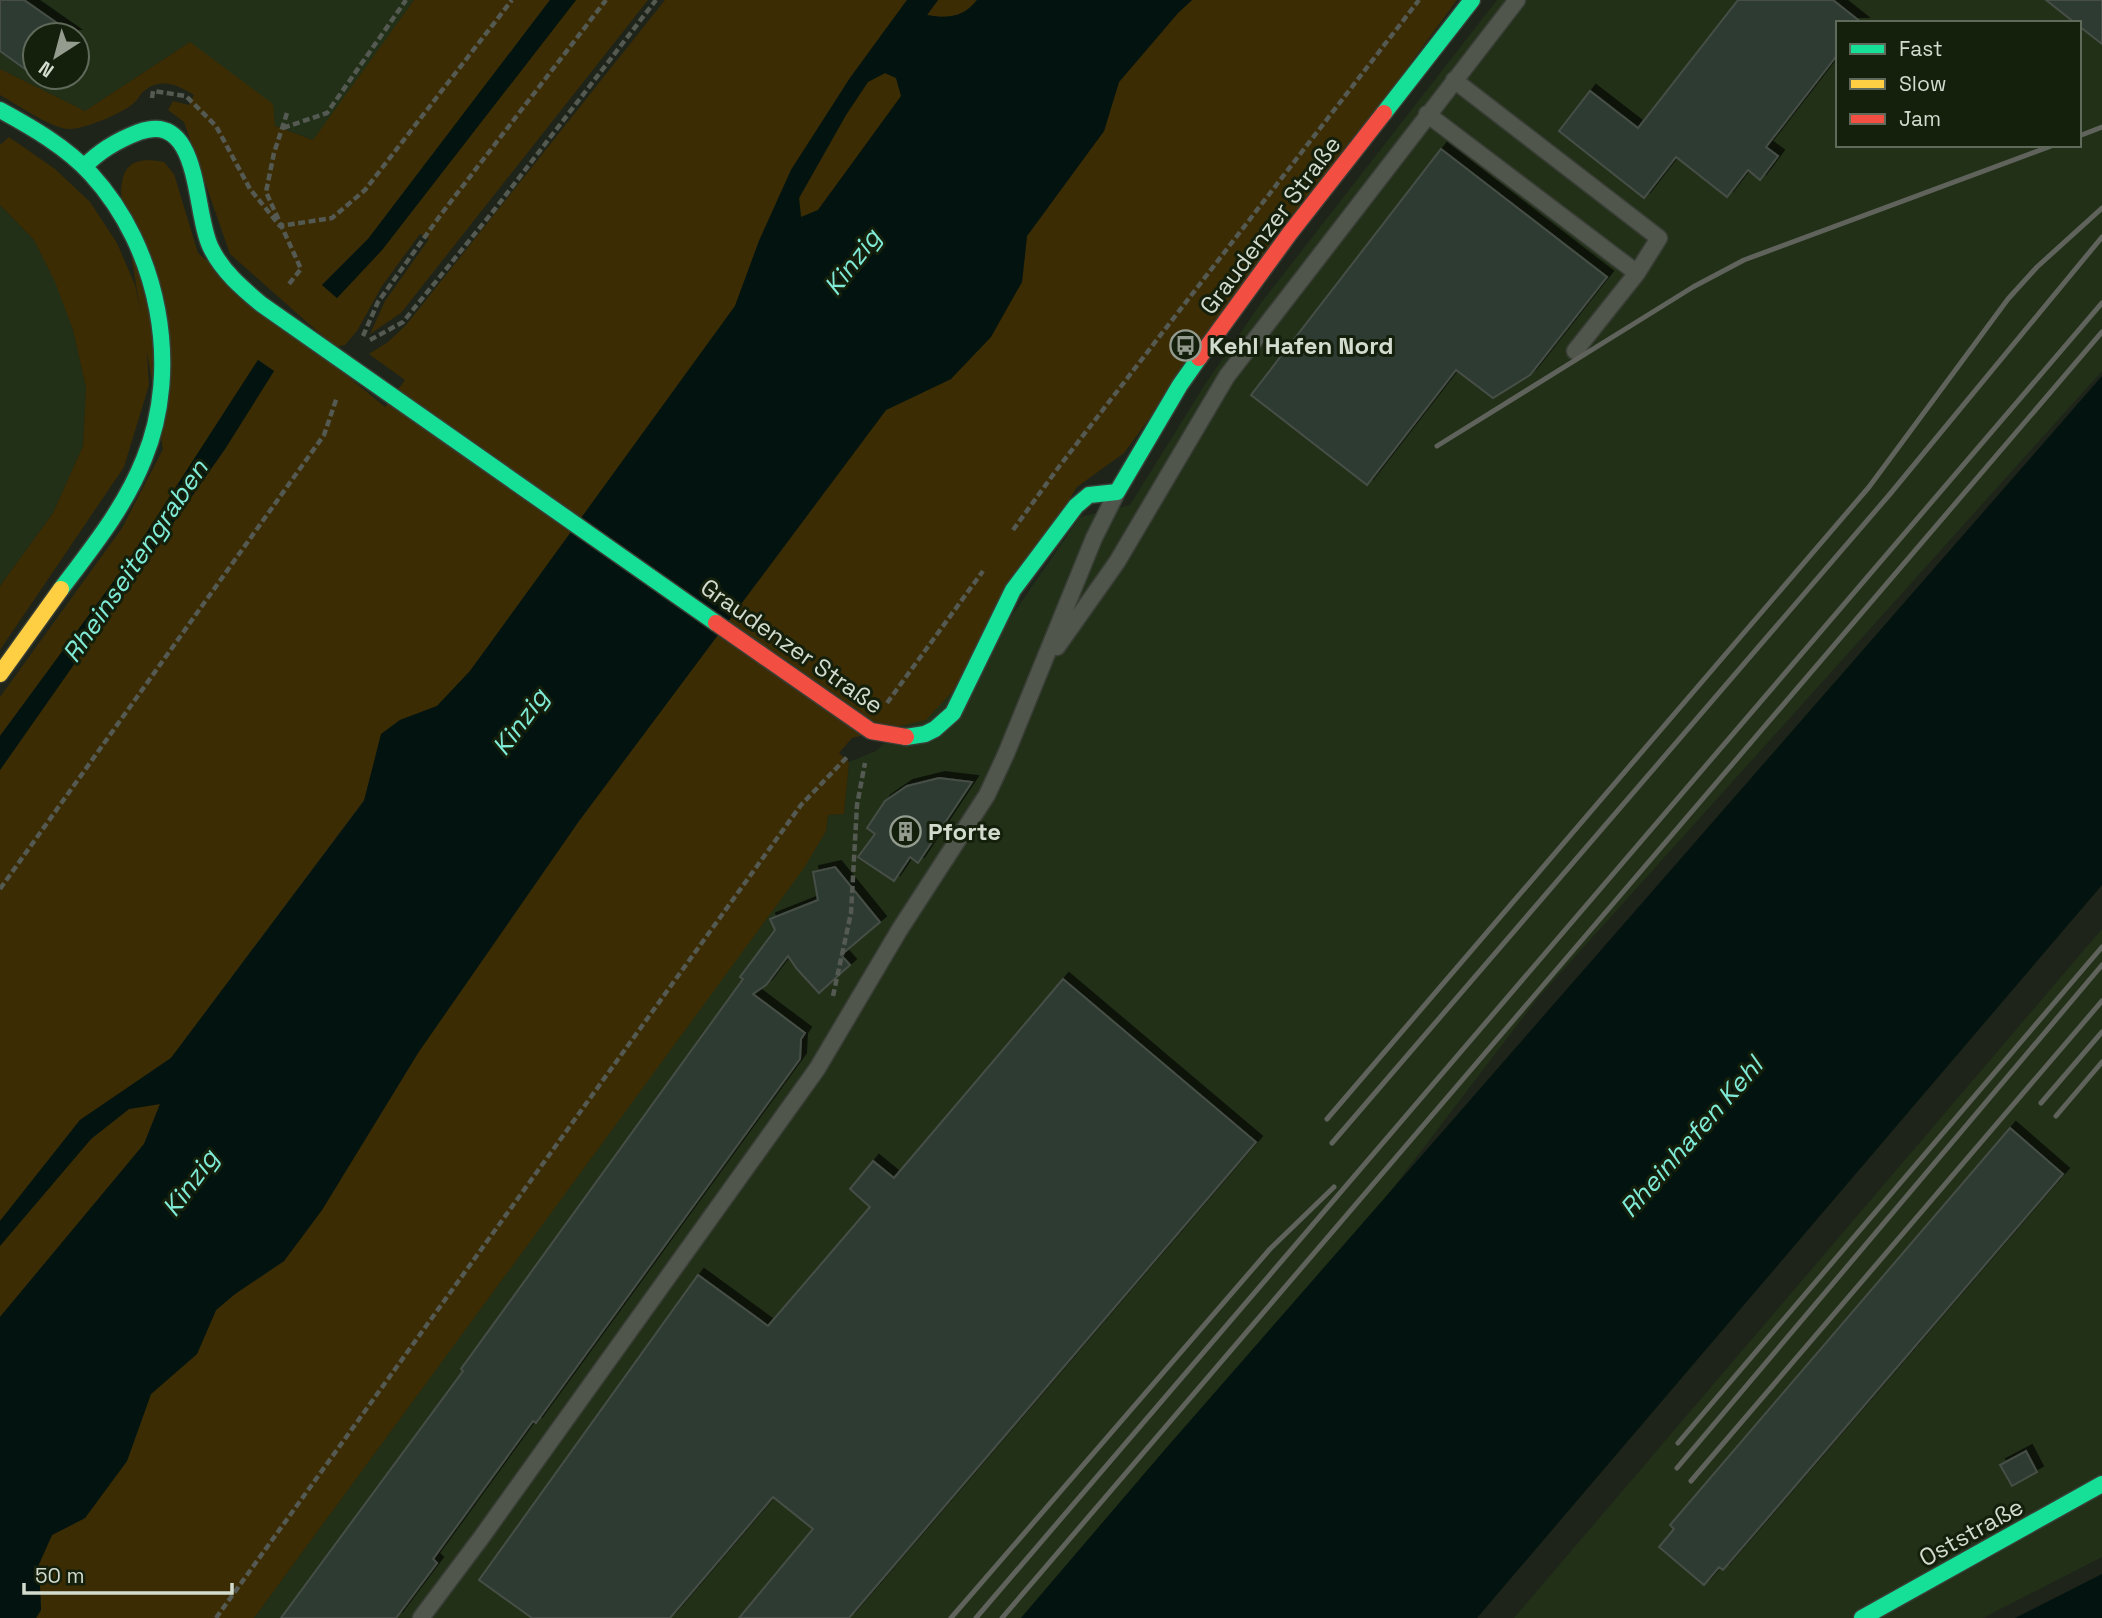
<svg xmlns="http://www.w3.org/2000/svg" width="2102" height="1618" viewBox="0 0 2102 1618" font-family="'Space Grotesk',sans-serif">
<defs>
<filter id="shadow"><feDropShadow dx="6" dy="-6" stdDeviation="0" flood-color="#0009"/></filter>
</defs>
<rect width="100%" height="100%" fill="#1e241a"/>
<path fill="#223018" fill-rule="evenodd" d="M 0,0 L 414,0 L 314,140 L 275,126 L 190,42 L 85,111 L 0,69 ZM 35,35 L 77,35 L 77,77 L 35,77 Z
M 1497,0 L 2102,0 L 2102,371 L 1537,999 L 1380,1205 L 1162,1453 L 1021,1618 L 254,1618 L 803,868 L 826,831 L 828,815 L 844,814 L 849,762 L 876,751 L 1002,630 L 1080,517 L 1130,505 L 1204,386 L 1261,303 ZM 1838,23 L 2079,23 L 2079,145 L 1838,145 Z
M 0,205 L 34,240 L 56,282 L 73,330 L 86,388 L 83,446 L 53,513 L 0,586 Z
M 2102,929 L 2102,1557 L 1983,1618 L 1514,1618 Z"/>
<path fill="#3b2c04" d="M 414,0 L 550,0 L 368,239 L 322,285 L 337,298 L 382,250 L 576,0 L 648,0 L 401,313 L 370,334 L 385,301 L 429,239 L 420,234 L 382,286 L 357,331 L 345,345 L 335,347 L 230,254 L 184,122 L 168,110 L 173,101 L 189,105 L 194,95 C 178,85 161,77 144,91 C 140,94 138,100 134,103 C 123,113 83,130 68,129 C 49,127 18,105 0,95 L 0,69 L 85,111 L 190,42 L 273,104 L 275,126 L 313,140 Z
M 665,0 L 907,0 L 850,78 L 791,170 L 759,241 L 735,306 L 470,671 L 437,706 L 400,720 L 382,734 L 364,800 L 171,1058 L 80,1120 L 0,1221 L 0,770 L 225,449 L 274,371 L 258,360 L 125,566 L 0,736 L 0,697 L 122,528 L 163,449 L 121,193 C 122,162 136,157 164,162 L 174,174 L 198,253 L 385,407 L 405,380 L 369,354 L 388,342 L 406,325 Z
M 938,0 L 977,0 C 964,17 948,19 927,15 Z
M 1192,0 L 1457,0 L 1124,453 L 1077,487 L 952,692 L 926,720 L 852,738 L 839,753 L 849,762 L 844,814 L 828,815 L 826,831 L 804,868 L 254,1618 L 36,1618 L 41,1610 L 39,1564 L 52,1535 L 85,1518 L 127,1461 L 151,1394 L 197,1354 L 216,1310 L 235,1294 L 284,1261 L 322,1210 L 418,1053 L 579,821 L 886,410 L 951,379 L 1022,282 L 1027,236 L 1104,131 L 1119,82 L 1178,13 Z
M 885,73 L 896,78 L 902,96 L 818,210 L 801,218 L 799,198 L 846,115 L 867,82 Z
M 9,137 L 55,169 L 90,202 L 117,243 L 135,285 L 146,338 L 149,385 L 124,467 L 0,650 L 0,586 L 53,513 L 83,446 L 86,388 L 73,330 L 55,282 L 34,240 L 0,205 L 0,145 Z
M 160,1104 L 144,1144 L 0,1317 L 0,1246 L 6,1237 L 91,1139 L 129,1109 Z"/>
<path fill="#03130f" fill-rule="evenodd" d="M 550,0 L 576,0 L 382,250 L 337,298 L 322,285 L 368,239 Z
M 907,0 L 938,0 L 927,15 C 948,19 964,17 977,0 L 1192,0 L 1178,13 L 1119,82 L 1104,131 L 1027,236 L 1022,282 L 991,337 L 951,379 L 886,410 L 579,821 L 418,1053 L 322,1210 L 284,1261 L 235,1294 L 216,1310 L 197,1354 L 151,1394 L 127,1461 L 85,1518 L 52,1535 L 39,1564 L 41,1610 L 36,1618 L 0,1618 L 0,1317 L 144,1144 L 160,1104 L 129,1109 L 91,1139 L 0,1246 L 0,1221 L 80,1120 L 171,1058 L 364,801 L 381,734 L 400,720 L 437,706 L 470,671 L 735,306 L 759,241 L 791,170 L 850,78 ZM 885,73 L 896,78 L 901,96 L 818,210 L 801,217 L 799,198 L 846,115 L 868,82 Z
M 258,360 L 274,371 L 225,449 L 0,770 L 0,736 L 125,566 Z
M 2102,376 L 2102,885 L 1477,1618 L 1021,1618 L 1162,1453 Z
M 2102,1574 L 2102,1618 L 2015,1618 Z"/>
<path fill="#2e3b31" stroke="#464e46" stroke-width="2" filter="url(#shadow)" d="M 0,0 L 24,0 L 74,35 L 35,35 L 35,76 L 0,51 Z
M 1738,0 L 1833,0 L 1862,23 L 1838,23 L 1838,54 L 1766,147 L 1778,156 L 1760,180 L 1748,170 L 1727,197 L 1676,157 L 1644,198 L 1559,131 L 1590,91 L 1638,128 Z
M 2046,0 L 2102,0 L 2102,44 L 2079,26 L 2079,23 L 2075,23 Z
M 1441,149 L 1607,277 L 1530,375 L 1493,398 L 1456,370 L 1367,485 L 1251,395 Z
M 939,778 L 972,782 L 918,863 L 910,857 L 894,881 L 858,857 L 875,834 L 867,828 L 885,801 L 907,786 Z
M 835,867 L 880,922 L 841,955 L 850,965 L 819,993 L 797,969 L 788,956 L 766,985 L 753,994 L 805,1033 L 801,1039 L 800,1059 L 536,1423 L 533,1421 L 433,1559 L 437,1563 L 396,1618 L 281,1618 L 463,1371 L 461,1369 L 743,979 L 740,977 L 775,930 L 770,919 L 818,900 L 813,872 Z
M 1063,979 L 1256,1142 L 849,1618 L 739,1618 L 813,1529 L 773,1497 L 670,1618 L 532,1618 L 479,1580 L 698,1275 L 768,1326 L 870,1207 L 850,1189 L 873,1161 L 894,1178 Z
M 2010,1128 L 2063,1174 L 1723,1570 L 1719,1567 L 1704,1585 L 1659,1547 L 1674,1529 L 1670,1525 Z
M 2026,1451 L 2037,1472 L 2012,1486 L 2000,1465 Z"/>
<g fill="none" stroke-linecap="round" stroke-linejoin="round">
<defs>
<path id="lane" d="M 1454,80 L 1659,238 L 1637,273 L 1575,351
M 1427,114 L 1637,273
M 1057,647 L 1117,562 L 1227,376 L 1517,0
M 421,1618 L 481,1538 L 817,1069 L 900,929 L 987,795 L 1006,754 L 1094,538 L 1116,494"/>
<path id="fast" d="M 0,110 C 33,128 66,147 91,174 C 159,248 182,367 144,459 C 125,507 92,548 61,589
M 1384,113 L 1472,0
M 84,167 C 99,151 118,140 139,132 C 202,110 193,213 211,248 C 222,271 242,288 261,304 L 716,623
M 906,737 L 925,734 L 935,729 L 953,713 L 1013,590 L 1076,506 L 1089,495 L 1117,492 L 1180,385 L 1199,358
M 1862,1618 L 2102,1484"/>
<path id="slow" d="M 0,674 L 61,589"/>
<path id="jam" d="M 1199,358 L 1290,233 L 1384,113
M 716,623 L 871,731 L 906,737"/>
</defs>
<use href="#lane" stroke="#393e36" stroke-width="19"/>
<use href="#fast" stroke="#393e36" stroke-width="19"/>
<use href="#slow" stroke="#393e36" stroke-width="19"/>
<use href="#jam" stroke="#393e36" stroke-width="19"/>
<path stroke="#545951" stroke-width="4.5" stroke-dasharray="7 3.5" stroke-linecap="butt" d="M 152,98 L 153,91 L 186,96 L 216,126 L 250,189 L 280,226 L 332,218 L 365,190 L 512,0
M 287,113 L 274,153 L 266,192 L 301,269 L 289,284
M 283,128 L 327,113 L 406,0
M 363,336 L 378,302 L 442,213 L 606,0
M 370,340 L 403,322 L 495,209 L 656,0
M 1013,530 L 1058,468 L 1419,0
M 887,703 L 983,571
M 0,889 L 324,435 L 337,397
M 833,996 L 851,913 L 857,805 L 865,763
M 216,1618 L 801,805 L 849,755"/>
<use href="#lane" stroke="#51564d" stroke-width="16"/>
<use href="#fast" stroke="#16e098" stroke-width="16"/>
<use href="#slow" stroke="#ffcf43" stroke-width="16"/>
<use href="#jam" stroke="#f24e42" stroke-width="16"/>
<path stroke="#5f635b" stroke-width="5" d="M 2079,136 L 2102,127
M 1437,446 L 1693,287 L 1744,260 L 2054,145
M 2041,1103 L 2102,1032
M 2056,1116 L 2102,1062
M 1327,1119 L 1869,487 L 2008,299 L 2037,267 L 2102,208
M 1332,1143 L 1890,494 L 2102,237
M 1678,1443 L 2102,947
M 1677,1468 L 2102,965
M 1691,1481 L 2102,1001
M 951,1618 L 1270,1249 L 1334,1187
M 976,1618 L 2102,303
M 1002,1618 L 2102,332"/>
</g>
<defs>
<symbol id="bus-ring" viewBox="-11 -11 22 22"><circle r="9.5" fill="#141f0c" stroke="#949b8f" stroke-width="1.5"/><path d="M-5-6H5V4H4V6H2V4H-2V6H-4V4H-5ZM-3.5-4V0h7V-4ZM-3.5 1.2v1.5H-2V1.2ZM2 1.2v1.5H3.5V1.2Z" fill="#949b8f"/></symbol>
<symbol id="building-ring" viewBox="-11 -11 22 22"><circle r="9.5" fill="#141f0c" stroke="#949b8f" stroke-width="1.5"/><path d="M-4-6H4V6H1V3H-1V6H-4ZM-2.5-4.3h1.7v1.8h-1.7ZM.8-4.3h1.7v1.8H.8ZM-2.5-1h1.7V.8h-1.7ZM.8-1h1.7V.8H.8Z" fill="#949b8f"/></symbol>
</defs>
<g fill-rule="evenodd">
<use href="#bus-ring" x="1168" y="328" width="35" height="35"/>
<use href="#building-ring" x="888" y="814" width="35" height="35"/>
</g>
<g text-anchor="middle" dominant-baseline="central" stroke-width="6" stroke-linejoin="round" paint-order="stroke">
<g font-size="24" fill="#d3dbce" stroke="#141f0c">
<text transform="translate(1270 225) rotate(-53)">Graudenzer Straße</text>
<text transform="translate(792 646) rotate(35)">Graudenzer Straße</text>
<text transform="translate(1971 1532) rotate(-29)">Oststraße</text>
</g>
<g font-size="24" font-weight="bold" fill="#d3dbce" stroke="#141f0c" text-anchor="start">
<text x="1209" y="345">Kehl Hafen Nord</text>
<text x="928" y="831">Pforte</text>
</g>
<g font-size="26" font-style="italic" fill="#7febd7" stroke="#141f0c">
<text transform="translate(852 262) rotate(-53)">Kinzig</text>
<text transform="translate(135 561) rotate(-56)">Rheinseitengraben</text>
<text transform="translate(520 722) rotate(-54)">Kinzig</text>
<text transform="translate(1691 1137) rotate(-49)">Rheinhafen Kehl</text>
<text transform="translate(190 1183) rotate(-54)">Kinzig</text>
</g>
</g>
<rect x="1836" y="21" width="245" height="126" fill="#141f0c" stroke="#606a5a" stroke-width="2"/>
<rect x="1850" y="44" width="35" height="10" fill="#16e098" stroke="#606a5a" stroke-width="2"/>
<text x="1899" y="56" font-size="21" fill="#d3dbce">Fast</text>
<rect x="1850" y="79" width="35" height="10" fill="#ffcf43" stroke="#606a5a" stroke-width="2"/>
<text x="1899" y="91" font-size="21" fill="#d3dbce">Slow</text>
<rect x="1850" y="114" width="35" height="10" fill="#f24e42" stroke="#606a5a" stroke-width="2"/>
<text x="1899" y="126" font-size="21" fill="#d3dbce">Jam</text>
<g transform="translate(56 56) rotate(216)"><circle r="33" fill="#141f0c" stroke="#606a5a" stroke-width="2"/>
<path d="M0-5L12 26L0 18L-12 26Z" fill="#949b8f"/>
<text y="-10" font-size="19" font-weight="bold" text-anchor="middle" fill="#d3dbce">N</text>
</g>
<path d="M24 1583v10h208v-10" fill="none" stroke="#d3dbce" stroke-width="3.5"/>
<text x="35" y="1583" font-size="21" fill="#d3dbce" stroke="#141f0c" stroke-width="5" paint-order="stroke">50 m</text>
</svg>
